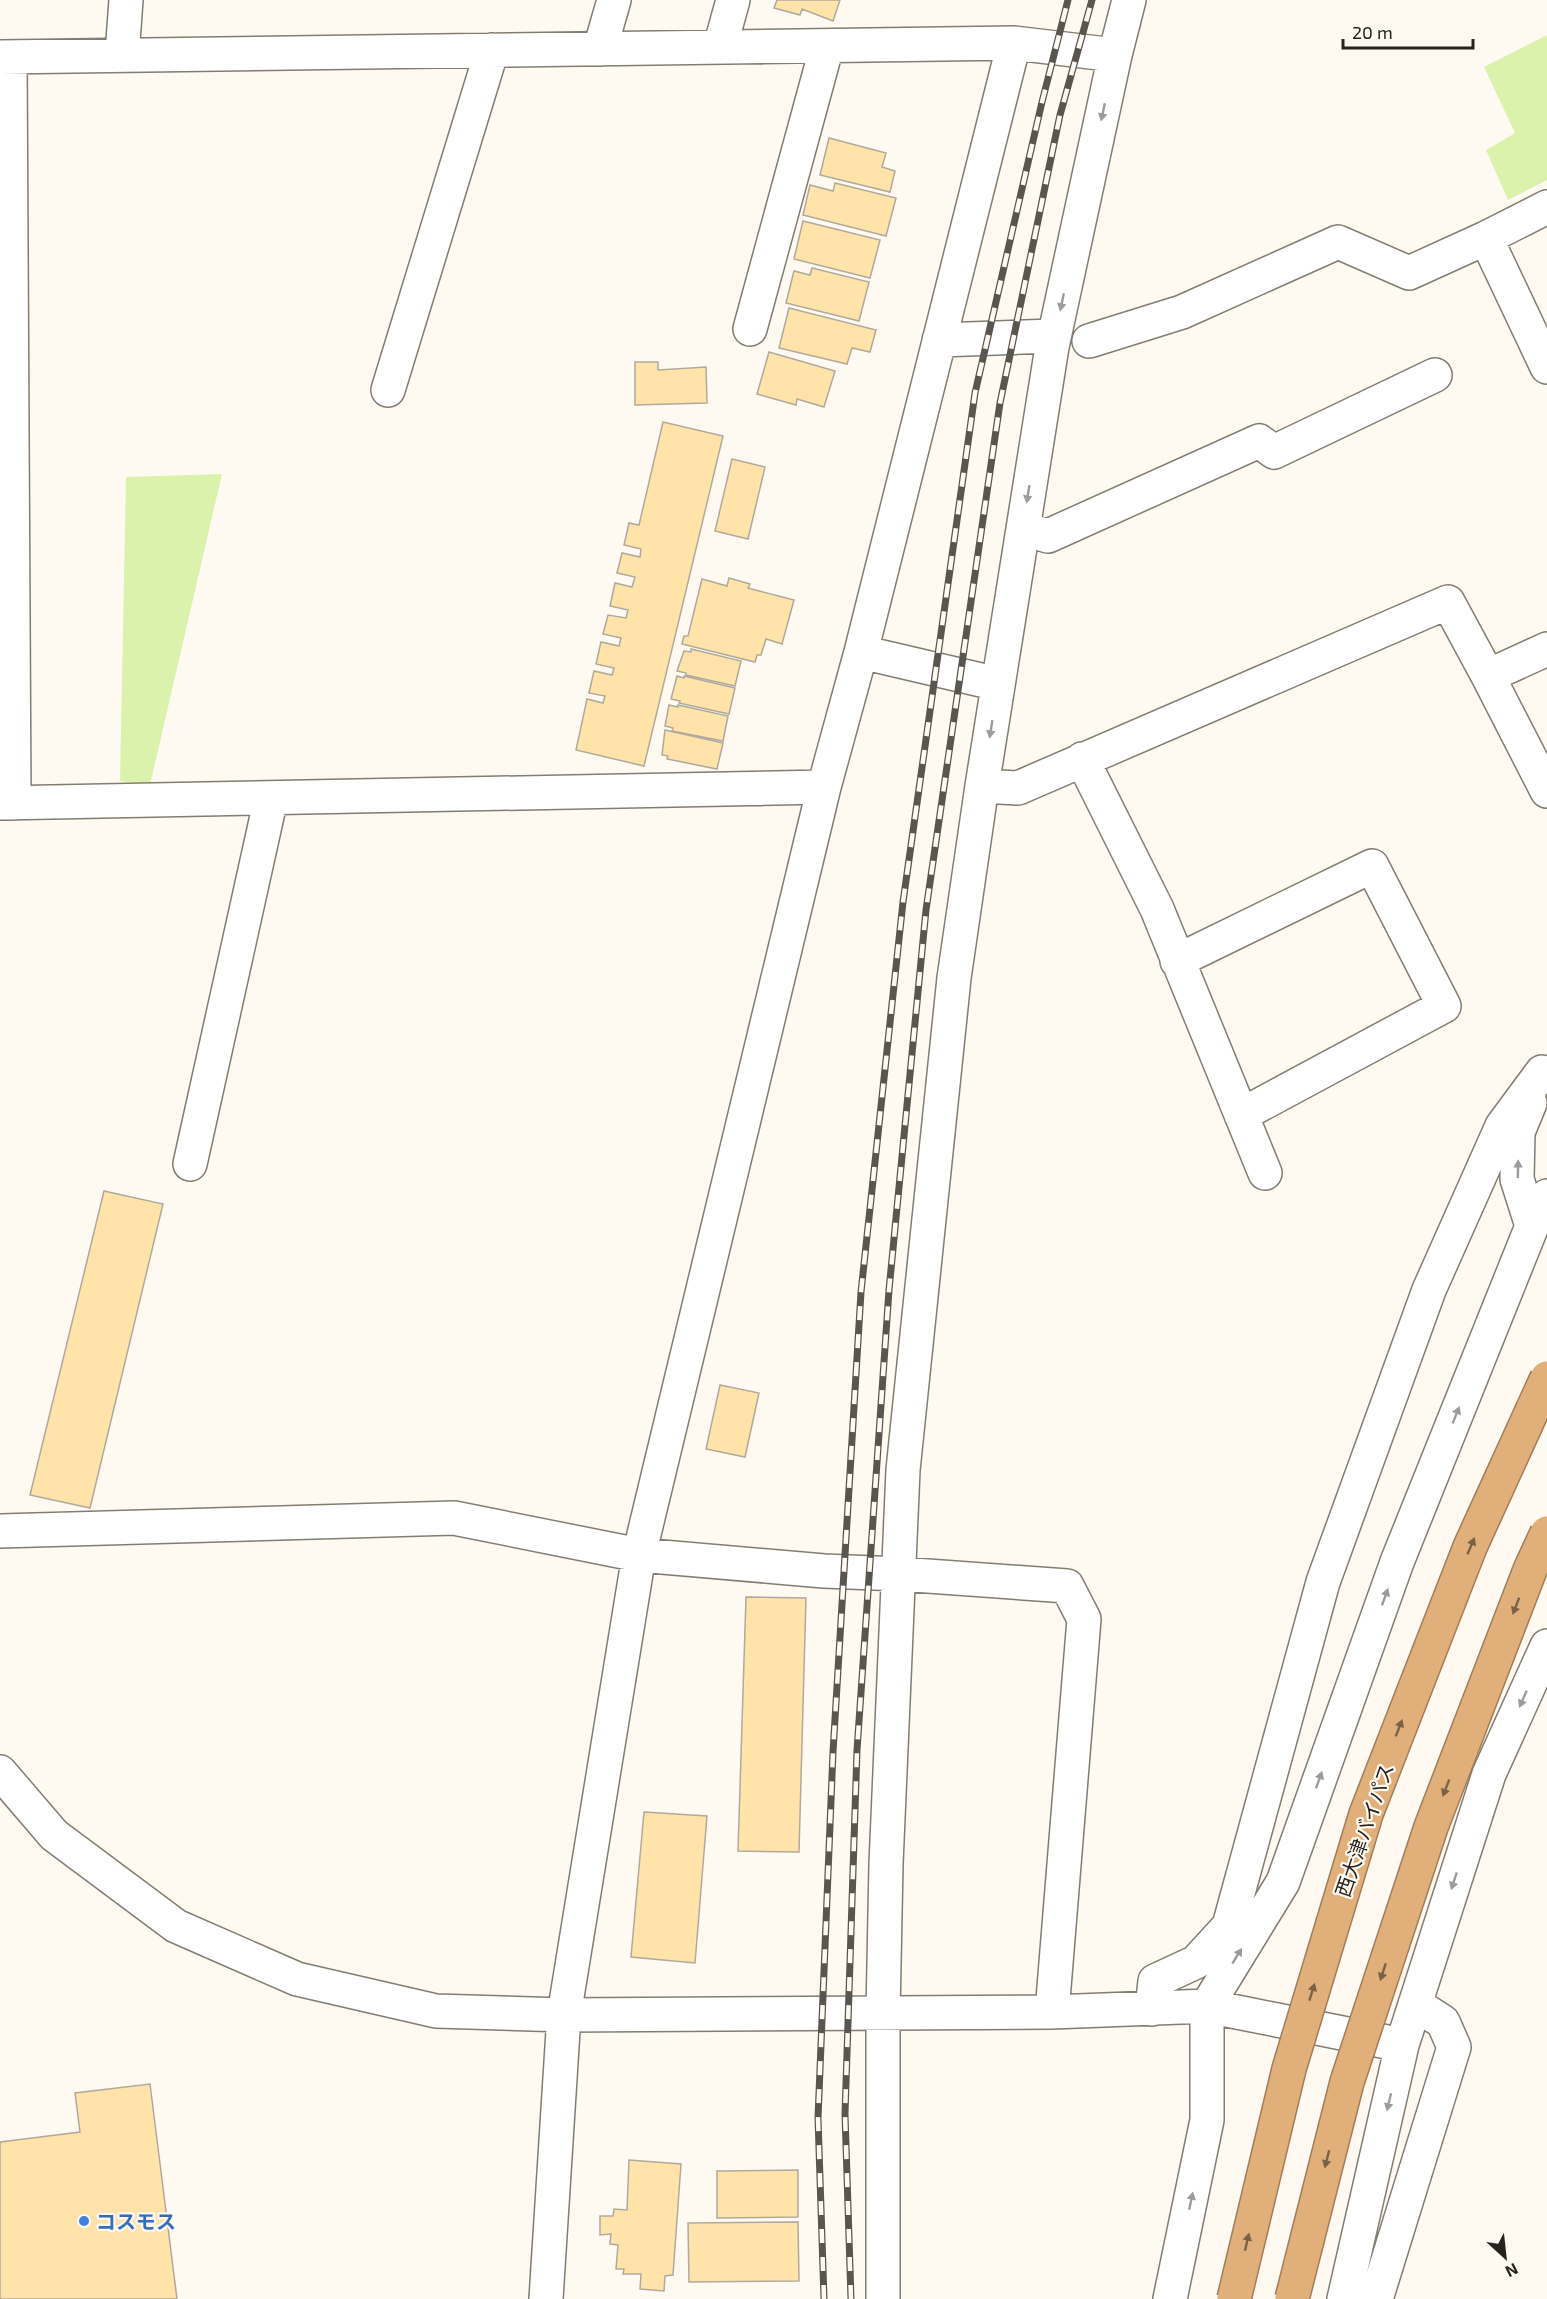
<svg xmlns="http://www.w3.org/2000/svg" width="1547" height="2299" viewBox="0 0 1547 2299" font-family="'Exo 2','Noto Sans JP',sans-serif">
<rect width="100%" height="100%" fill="#fefaf2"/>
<path fill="#dbf2ad" d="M 1547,35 L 1547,180 L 1508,200 L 1486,150 L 1515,133 L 1484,67 Z
M 222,474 L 150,785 L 120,781 L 126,477 Z"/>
<path fill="#ffe3a8" stroke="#b0aa9d" stroke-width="1.5" d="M 777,0 L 840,0 L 833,21 L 802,9 L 800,15 L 774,8 Z
M 829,138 L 886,153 L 882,167 L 895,171 L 890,192 L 820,175 Z
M 835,183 L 896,198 L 886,236 L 803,215 L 810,185 L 833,191 Z
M 803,221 L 880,240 L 870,278 L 794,259 Z
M 812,268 L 869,282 L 859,321 L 786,303 L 794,271 L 810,275 Z
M 789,308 L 876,330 L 870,352 L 852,348 L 847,364 L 779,348 Z
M 769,352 L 835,371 L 824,407 L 797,399 L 796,405 L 757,394 Z
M 635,362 L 658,362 L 658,370 L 706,367 L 707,403 L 635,405 Z
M 663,422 L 723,436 L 644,766 L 576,750 L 587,699 L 603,703 L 605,696 L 589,693 L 594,671 L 612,675 L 614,668 L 596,664 L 601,642 L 619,646 L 621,638 L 603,634 L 608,615 L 626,618 L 628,610 L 610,606 L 615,583 L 632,587 L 635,577 L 617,573 L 622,553 L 640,557 L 641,549 L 624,545 L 629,523 L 639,525 Z
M 732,459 L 765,467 L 748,539 L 715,531 Z
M 729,578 L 750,584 L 748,588 L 794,600 L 782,644 L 766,639 L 761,655 L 757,655 L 755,662 L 682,644 L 684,636 L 688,636 L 702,579 L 727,586 Z
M 691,649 L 741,661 L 735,686 L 686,675 L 686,673 L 677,671 L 684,651 L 691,652 Z
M 677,676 L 684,678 L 684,676 L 735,688 L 729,714 L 679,703 L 680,701 L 671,699 Z
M 669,705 L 678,707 L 678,705 L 728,716 L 723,741 L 672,731 L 673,728 L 665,726 Z
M 665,730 L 723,743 L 717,769 L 667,759 L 668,756 L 662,755 Z
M 104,1191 L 163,1204 L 90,1508 L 30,1495 Z
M 720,1385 L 759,1393 L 745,1457 L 706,1449 Z
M 746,1597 L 806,1598 L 799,1852 L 738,1851 Z
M 644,1812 L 707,1816 L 695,1963 L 631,1957 Z
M 150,2084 L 177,2299 L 0,2299 L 0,2142 L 80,2132 L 75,2093 Z
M 629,2160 L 681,2164 L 673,2275 L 665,2276 L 664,2291 L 640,2289 L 641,2274 L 623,2274 L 624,2269 L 616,2269 L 618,2245 L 610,2244 L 611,2234 L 600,2235 L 600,2216 L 613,2216 L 614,2209 L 627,2210 Z
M 798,2170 L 798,2217 L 717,2218 L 717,2171 Z
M 798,2222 L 799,2281 L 689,2282 L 688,2223 Z"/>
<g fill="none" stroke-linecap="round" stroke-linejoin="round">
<defs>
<path id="minor" d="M 720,47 L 733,0
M 600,49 L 614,0
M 122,55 L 126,0
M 0,57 L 1014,43 L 1115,55
M 10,57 L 14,803
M 1547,207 L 1486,238 L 1547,367
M 750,329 L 827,46
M 939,340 L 1054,336
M 1089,341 L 1182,312 L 1338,242 L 1409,273 L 1486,238
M 388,390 L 492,50
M 1023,529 L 1048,536 L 1259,441 L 1274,452 L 1435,375
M 861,652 L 998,684
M 1488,676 L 1547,649
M 1082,759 L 1157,909 L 1265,1173
M 982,786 L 1018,788 L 1448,602 L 1488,676 L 1547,791
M 0,803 L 824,787
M 1177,961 L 1372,866 L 1444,1006 L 1241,1115
M 1530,1103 L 1518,1132 L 1517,1179 L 1532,1226
M 190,1164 L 271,798
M 0,1531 L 454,1518 L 639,1555 L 824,1571 L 900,1574 L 1067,1586 L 1084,1619 L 1052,2012
M 0,1772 L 54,1835 L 176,1926 L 297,1979 L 436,2011 L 564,2015 L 1052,2012 L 1207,2006 L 1402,2045
M 1152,2009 L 1155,1981 L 1196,1962 L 1229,1926 L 1323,1582 L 1429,1290 L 1502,1126 L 1542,1072
M 546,2299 L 564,2015 L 639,1555 L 824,787 L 861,652 L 1014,43
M 883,2299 L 883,2013 L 886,1864 L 903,1470 L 954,978 L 982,786 L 1052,347 L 1115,55 L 1129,0
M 1170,2299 L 1207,2120 L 1207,2006 L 1283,1882 L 1397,1562 L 1532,1226 L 1547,1196
M 1344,2299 L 1402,2045 L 1489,1774 L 1547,1646
M 1376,2299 L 1454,2047 L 1443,2022 L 1415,2004"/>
</defs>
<use href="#minor" stroke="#837d71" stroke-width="36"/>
<use href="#minor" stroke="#fff" stroke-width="33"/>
<defs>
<path id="rail" d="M 824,2299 L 818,2118 L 833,1752 L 861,1292 L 903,902 L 975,393 L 1042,102 L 1068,0
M 851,2299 L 845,2114 L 857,1750 L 889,1290 L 926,910 L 1000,403 L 1060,115 L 1092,0"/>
</defs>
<use href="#rail" stroke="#595650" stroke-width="7"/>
<use href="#rail" stroke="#fefaf2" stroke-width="4.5" stroke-dasharray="14" stroke-linecap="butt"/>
<defs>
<path id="highway-bridge" d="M 1234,2299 L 1289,2069 L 1366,1814 L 1470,1547 L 1547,1378
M 1292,2299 L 1347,2082 L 1431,1827 L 1530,1570 L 1547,1533"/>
</defs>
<use href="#highway-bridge" stroke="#a07e5a" stroke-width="36" stroke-linecap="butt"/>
<use href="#highway-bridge" stroke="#e1af7a" stroke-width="33"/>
</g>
<defs><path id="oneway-solid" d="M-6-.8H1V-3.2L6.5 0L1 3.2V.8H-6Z" transform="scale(1.5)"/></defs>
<g fill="#9d9c9a">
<use href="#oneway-solid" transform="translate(1103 112) rotate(102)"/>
<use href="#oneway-solid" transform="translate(1062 302) rotate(102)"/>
<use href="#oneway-solid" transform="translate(1028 494) rotate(99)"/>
<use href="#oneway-solid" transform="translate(991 729) rotate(99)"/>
<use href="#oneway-solid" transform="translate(1518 1169) rotate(-89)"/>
<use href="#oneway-solid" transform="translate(1456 1415) rotate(-68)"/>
<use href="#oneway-solid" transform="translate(1385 1597) rotate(-70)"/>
<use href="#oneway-solid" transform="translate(1523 1699) rotate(114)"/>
<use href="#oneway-solid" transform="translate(1319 1780) rotate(-70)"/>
<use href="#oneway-solid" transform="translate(1454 1881) rotate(108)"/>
<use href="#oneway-solid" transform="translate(1237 1956) rotate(-59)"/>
<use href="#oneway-solid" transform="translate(1389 2102) rotate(103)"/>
<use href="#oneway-solid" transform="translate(1191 2201) rotate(-78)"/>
</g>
<g fill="#7a6247">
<use href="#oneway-solid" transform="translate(1471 1546) rotate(-67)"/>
<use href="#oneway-solid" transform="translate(1516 1606) rotate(111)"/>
<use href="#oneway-solid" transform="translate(1399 1728) rotate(-69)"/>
<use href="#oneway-solid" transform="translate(1446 1788) rotate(111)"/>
<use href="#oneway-solid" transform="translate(1383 1972) rotate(108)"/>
<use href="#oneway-solid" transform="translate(1312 1992) rotate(-73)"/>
<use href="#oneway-solid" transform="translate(1327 2159) rotate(104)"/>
<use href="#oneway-solid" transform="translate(1247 2242) rotate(-77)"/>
</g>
<circle fill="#3f7fe0" stroke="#fefaf2" stroke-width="2" cx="84" cy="2221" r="6"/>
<g text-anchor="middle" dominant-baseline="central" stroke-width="4.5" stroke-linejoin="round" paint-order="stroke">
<g font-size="20" fill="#26231e" stroke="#fefaf2">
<text transform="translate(1364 1830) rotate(-71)">西大津バイパス</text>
</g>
<g font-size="20" font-weight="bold" fill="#366cbe" stroke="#fefaf2" text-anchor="start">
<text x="96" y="2221">コスモス</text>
</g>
</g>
<g transform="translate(1505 2257) rotate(153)" stroke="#fefaf2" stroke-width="4.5" paint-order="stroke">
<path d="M0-4.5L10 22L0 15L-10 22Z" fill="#26231e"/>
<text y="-9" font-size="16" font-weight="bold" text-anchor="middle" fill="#26231e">N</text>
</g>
<path d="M1343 39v9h130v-9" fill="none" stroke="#26231e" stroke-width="3"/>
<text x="1352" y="39" font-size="18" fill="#26231e" stroke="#fefaf2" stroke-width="4.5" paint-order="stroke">20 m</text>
</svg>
